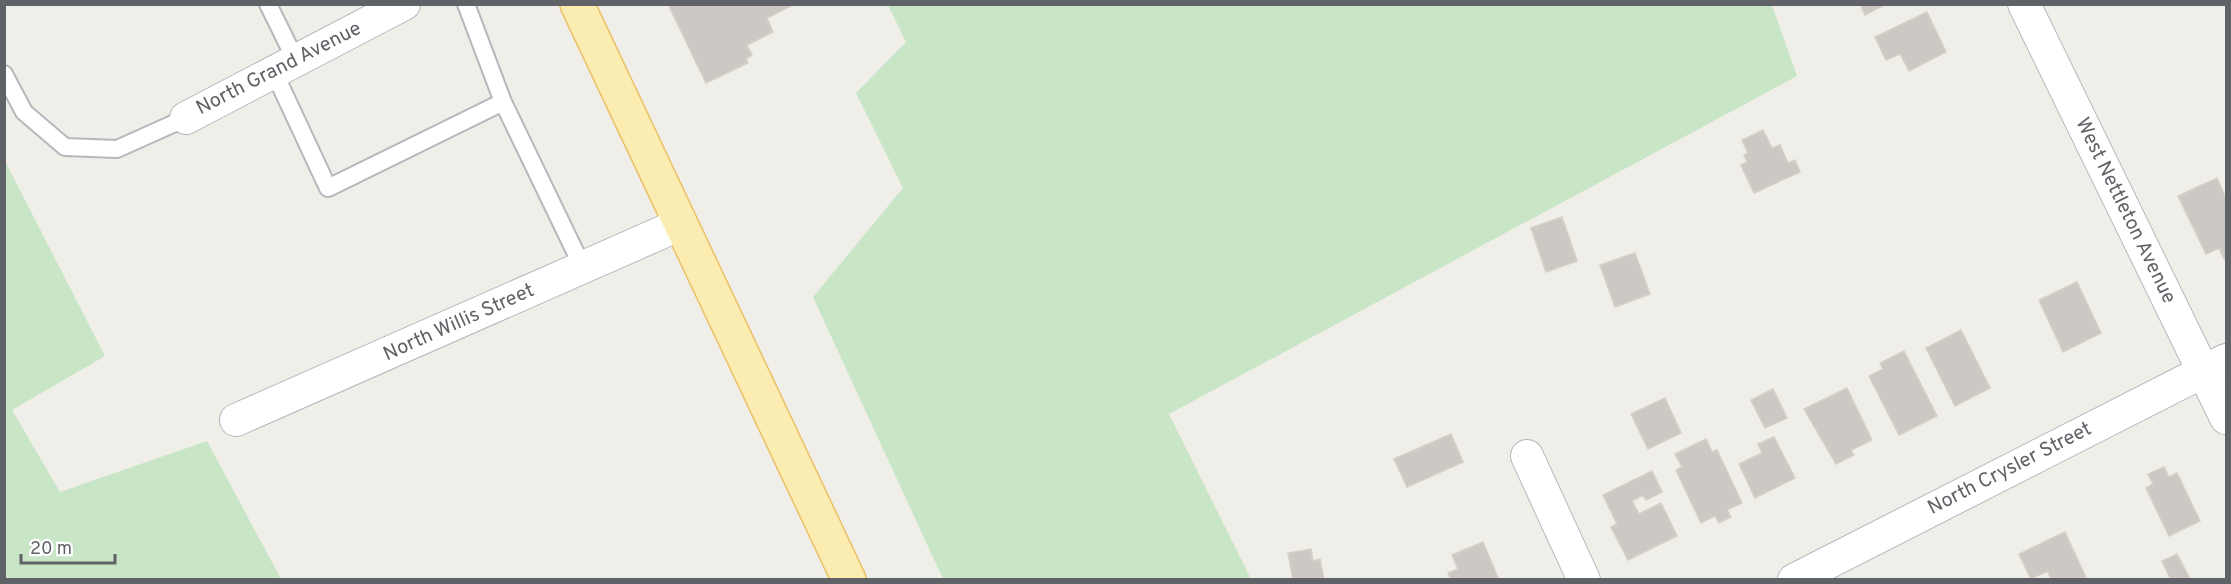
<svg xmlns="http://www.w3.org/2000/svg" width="2231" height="584" viewBox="0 0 2231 584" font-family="Overpass,sans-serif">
<rect width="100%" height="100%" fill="#f0eee8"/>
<path fill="#c8e6c6" d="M 888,5 L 1772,5 L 1797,76 L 1169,414 L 1251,579 L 943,579 L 813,297 L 903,188 L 856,93 L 906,42 Z
M 5,161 L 105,356 L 12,410 L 60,492 L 207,441 L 281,579 L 5,579 Z"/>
<path fill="#ccc9c4" stroke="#d5d0c6" stroke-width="1.5" d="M 668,4 L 791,4 L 791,6 L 767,18 L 773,32 L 747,45 L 752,55 L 746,59 L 748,63 L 706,83 Z
M 1860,4 L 1886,4 L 1865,15 Z
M 1927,12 L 1946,52 L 1909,71 L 1900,54 L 1886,60 L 1875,37 Z
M 1763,130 L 1772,148 L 1780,145 L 1788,163 L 1795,160 L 1800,172 L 1754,193 L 1741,165 L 1747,162 L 1744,155 L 1748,153 L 1742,140 Z
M 2217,178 L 2226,199 L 2226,258 L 2224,259 L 2219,248 L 2206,254 L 2178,196 Z
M 1562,217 L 1577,261 L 1546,272 L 1531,228 Z
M 1635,253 L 1650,294 L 1615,307 L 1600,265 Z
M 2077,282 L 2101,333 L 2063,352 L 2039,300 Z
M 1961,330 L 1990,388 L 1955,406 L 1926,348 Z
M 1904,351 L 1937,416 L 1899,435 L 1869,376 L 1883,369 L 1880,363 Z
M 1847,388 L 1872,440 L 1851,450 L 1854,455 L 1836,464 L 1804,409 Z
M 1773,389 L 1787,418 L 1765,428 L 1751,400 Z
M 1665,398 L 1681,433 L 1648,449 L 1631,414 Z
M 1451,434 L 1463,462 L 1407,487 L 1394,459 Z
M 1774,437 L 1795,478 L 1755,498 L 1739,464 L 1762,453 L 1758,444 Z
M 1706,439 L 1712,452 L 1717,450 L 1742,503 L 1727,510 L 1731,517 L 1719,523 L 1715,516 L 1701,523 L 1676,470 L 1682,467 L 1675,454 Z
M 2164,467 L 2169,477 L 2177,473 L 2200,521 L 2169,536 L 2146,488 L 2153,484 L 2148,474 Z
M 1652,471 L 1662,492 L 1646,500 L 1643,495 L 1632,501 L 1639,514 L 1661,503 L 1677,536 L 1628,560 L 1611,527 L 1617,524 L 1603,495 Z
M 2065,532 L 2087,580 L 2051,580 L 2048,571 L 2031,579 L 2019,554 Z
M 1483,542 L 1499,580 L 1451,580 L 1448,573 L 1458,569 L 1452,555 Z
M 1311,549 L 1313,561 L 1320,559 L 1324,580 L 1293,580 L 1288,553 Z
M 2177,554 L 2190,579 L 2188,580 L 2171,580 L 2162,561 Z"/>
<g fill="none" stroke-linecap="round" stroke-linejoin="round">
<defs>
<path id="lane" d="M 268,4 L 296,61
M 466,4 L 503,102 L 583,268
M 274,72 L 328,188 L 503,102
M 4,74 L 24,112 L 65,147 L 117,149 L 186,118"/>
<path id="street" d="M 2024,4 L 2226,418
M 186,118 L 404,4
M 236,420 L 681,224
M 1527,456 L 1584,580
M 1794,580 L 2226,360"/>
<path id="primary" d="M 577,4 L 849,580"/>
</defs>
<use href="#lane" stroke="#b5b8bb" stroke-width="20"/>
<use href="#street" stroke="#b5b8bb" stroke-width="34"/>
<use href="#primary" stroke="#ecc066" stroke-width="36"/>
<use href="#lane" stroke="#fff" stroke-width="16"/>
<use href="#street" stroke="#fff" stroke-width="32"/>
<use href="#primary" stroke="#fbecb2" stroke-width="33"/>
</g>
<g text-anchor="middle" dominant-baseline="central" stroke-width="6" stroke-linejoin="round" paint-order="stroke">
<g font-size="20" fill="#5f6367" stroke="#fff">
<text transform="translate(279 69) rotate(-27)">North Grand Avenue</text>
<text transform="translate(2125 211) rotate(64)">West Nettleton Avenue</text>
<text transform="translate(459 323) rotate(-24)">North Willis Street</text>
<text transform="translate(2010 469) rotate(-27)">North Crysler Street</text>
</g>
</g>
<rect width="2231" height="584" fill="none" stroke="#5f6367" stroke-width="12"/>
<path d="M21 554v9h94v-9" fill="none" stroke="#5f6367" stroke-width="3"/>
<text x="30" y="554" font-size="18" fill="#5f6367" stroke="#ffffff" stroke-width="4.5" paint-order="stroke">20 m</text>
</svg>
